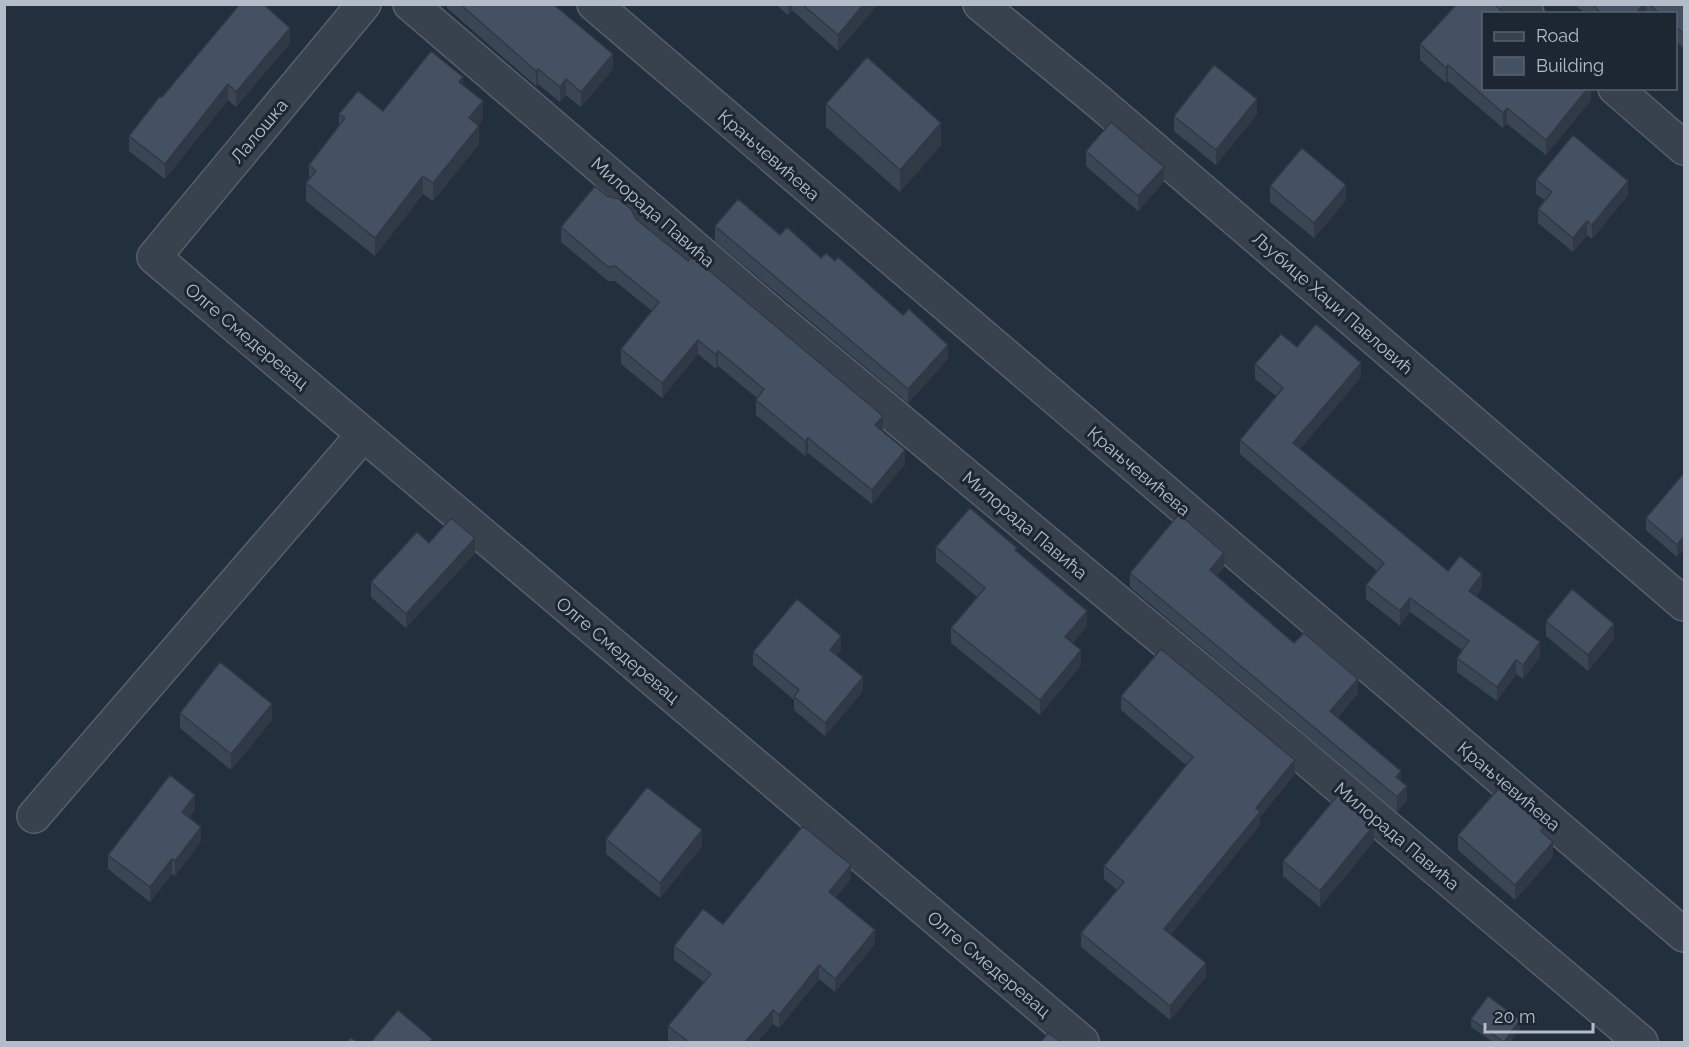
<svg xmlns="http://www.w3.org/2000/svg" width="1689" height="1047" viewBox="0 0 1689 1047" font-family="Raleway,sans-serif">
<rect width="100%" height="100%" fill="#242f3e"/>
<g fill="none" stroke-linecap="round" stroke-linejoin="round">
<defs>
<path id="minor" d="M 364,4 L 154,257 L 1082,1042
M 410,4 L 773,315 L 1298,752 L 1641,1042
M 594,4 L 1684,935
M 980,4 L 1099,102 L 1684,604
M 1516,4 L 1527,14
M 1615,88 L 1684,148
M 34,816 L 363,435"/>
</defs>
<use href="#minor" stroke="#565f6c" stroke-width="36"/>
<use href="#minor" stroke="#38414e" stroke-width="33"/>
</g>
<path fill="#3b4654" d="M 447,4 L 553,4 L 613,69 L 581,107 L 566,95 L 560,102 L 538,84 L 536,86 L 447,8 Z
M 775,4 L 878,4 L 838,51 L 792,10 L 788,15 Z
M 1574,4 L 1684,4 L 1684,49 L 1676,41 L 1676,14 L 1585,14 Z
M 1504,14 L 1591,88 L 1591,100 L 1546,155 L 1507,124 L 1503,128 L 1448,81 L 1446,83 L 1420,60 L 1420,44 Z
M 290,43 L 236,107 L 228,100 L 165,179 L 129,151 L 129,136 L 162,97 Z
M 463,85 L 483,119 L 478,125 L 479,144 L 433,201 L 423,194 L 375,256 L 306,201 L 306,183 L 309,180 L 309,165 L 339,126 L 339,114 L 383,111 Z
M 826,104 L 941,145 L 900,192 L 826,127 Z
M 1257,114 L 1216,165 L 1174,131 L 1174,116 Z
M 1086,151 L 1164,182 L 1138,211 L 1086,166 Z
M 1536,180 L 1628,195 L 1592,239 L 1587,235 L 1573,252 L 1538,223 L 1538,209 L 1545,200 L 1536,194 Z
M 1270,186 L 1346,200 L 1314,238 L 1270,202 Z
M 636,219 L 883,431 L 882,432 L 905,464 L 872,504 L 808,453 L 805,456 L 756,415 L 756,400 L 757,398 L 718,366 L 716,369 L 698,354 L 662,398 L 621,364 L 621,349 L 652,311 L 615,281 L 608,281 L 561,242 L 561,227 Z
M 715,226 L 780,235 L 821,258 L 948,359 L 908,403 L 715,241 Z
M 1297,347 L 1361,377 L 1300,449 L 1448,571 L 1482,588 L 1476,596 L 1540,656 L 1523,679 L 1516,674 L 1497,701 L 1457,672 L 1457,658 L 1462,650 L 1410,612 L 1400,626 L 1366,599 L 1366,585 L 1377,571 L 1240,454 L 1240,440 L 1276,396 L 1255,379 L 1255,364 Z
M 1684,473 L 1677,557 L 1646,530 L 1646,518 Z
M 429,543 L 475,553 L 406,628 L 371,597 L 371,582 Z
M 936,547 L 1017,552 L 1087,626 L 1073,643 L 1081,665 L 1040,715 L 951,643 L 951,628 L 977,597 L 936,562 Z
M 1224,567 L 1217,576 L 1294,643 L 1358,693 L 1338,717 L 1401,781 L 1407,800 L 1397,812 L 1130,587 L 1130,573 Z
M 1546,621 L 1614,639 L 1588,671 L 1546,636 Z
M 841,650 L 836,655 L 863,691 L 825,736 L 794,710 L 794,700 L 753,665 L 753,652 Z
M 1121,696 L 1295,774 L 1260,817 L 1260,825 L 1170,935 L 1206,977 L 1170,1020 L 1081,947 L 1081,933 L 1117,890 L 1104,879 L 1104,866 L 1186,765 L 1121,710 Z
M 180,713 L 272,720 L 231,770 L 180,728 Z
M 195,809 L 189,818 L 201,841 L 175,876 L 172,874 L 150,902 L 108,869 L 108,855 Z
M 1545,834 L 1553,857 L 1515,900 L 1458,850 L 1458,835 Z
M 606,839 L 702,846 L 660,898 L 606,854 Z
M 1374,841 L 1320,907 L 1283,876 L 1283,861 Z
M 851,879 L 835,898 L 875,944 L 835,992 L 819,979 L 779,1028 L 773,1024 L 757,1042 L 672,1042 L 668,1040 L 668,1026 L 704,982 L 674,960 L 674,946 L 723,924 Z
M 1471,1019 L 1520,1028 L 1510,1042 L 1493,1042 L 1471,1027 Z"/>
<path fill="#303945" d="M 788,4 L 792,4 L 792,10 L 788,15 Z
M 864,4 L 878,4 L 838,51 L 838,35 Z
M 1643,4 L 1646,4 L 1646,14 L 1636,14 Z
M 290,28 L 290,43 L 236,107 L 236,92 Z
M 613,54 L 613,69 L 581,107 L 581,92 Z
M 1448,65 L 1448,81 L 1446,83 L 1446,68 Z
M 538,69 L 538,84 L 536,86 L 536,71 Z
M 463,77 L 463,95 L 459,82 Z
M 566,79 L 566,95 L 560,102 L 560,87 Z
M 228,84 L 228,100 L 165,179 L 165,164 Z
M 1588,88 L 1591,88 L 1591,100 L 1546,155 L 1546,140 Z
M 1257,99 L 1257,114 L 1216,165 L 1216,150 Z
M 483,101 L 483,119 L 469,137 L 469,118 Z
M 1507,108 L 1507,124 L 1503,128 L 1503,113 Z
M 941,123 L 941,145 L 900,192 L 900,170 Z
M 479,126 L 479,144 L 433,201 L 433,183 Z
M 1164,167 L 1164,182 L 1138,211 L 1138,196 Z
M 423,176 L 423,194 L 375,256 L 375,238 Z
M 1628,181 L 1628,195 L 1592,239 L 1592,225 Z
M 1346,185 L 1346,200 L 1314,238 L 1314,223 Z
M 1587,221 L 1587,235 L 1573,252 L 1573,238 Z
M 698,340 L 698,354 L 662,398 L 662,383 Z
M 948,345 L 948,359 L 908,403 L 908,389 Z
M 718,351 L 718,366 L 716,369 L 716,355 Z
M 1361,363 L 1361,377 L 1293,457 L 1293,443 Z
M 883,416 L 883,431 L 875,440 L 875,425 Z
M 808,438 L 808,453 L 805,456 L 805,441 Z
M 905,450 L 905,464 L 872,504 L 872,490 Z
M 1684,536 L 1684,549 L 1677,557 L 1677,545 Z
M 475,538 L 475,553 L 406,628 L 406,614 Z
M 1224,553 L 1224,567 L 1210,585 L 1210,570 Z
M 1482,574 L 1482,588 L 1469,605 L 1469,591 Z
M 1410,598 L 1410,612 L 1400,626 L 1400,611 Z
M 1087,611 L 1087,626 L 1065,652 L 1065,637 Z
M 1614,624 L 1614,639 L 1588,671 L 1588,655 Z
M 841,636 L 841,650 L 830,663 L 830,650 Z
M 1540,642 L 1540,656 L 1523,679 L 1523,665 Z
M 1081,650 L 1081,665 L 1040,715 L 1040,700 Z
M 1516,660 L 1516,674 L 1497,701 L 1497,687 Z
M 863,677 L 863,691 L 825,736 L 825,723 Z
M 1358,679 L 1358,693 L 1330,725 L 1330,711 Z
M 272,704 L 272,720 L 231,770 L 231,754 Z
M 1295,760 L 1295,774 L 1260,817 L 1260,825 L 1164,943 L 1164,929 L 1256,808 Z
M 1401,771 L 1401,786 L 1396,777 Z
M 1407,786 L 1407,800 L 1397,812 L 1397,797 Z
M 195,795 L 195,809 L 182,827 L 182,812 Z
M 1374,825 L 1374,841 L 1320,907 L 1320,891 Z
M 201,827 L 201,841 L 175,876 L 175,861 Z
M 702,830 L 702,846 L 660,898 L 660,883 Z
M 1553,842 L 1553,857 L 1515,900 L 1515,885 Z
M 172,859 L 172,874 L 150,902 L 150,887 Z
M 851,865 L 851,879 L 829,906 L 829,892 Z
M 875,930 L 875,944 L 835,992 L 835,979 Z
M 1206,963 L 1206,977 L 1170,1020 L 1170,1006 Z
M 819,965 L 819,979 L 779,1028 L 779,1015 Z
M 773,1010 L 773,1024 L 757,1042 L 745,1042 Z
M 1520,1020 L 1520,1028 L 1510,1042 L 1504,1042 Z"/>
<path fill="#455162" stroke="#303945" stroke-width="1.5" d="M 240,4 L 263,4 L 290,28 L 236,92 L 228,84 L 165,164 L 129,136 L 160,96 L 162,97 Z
M 460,4 L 553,4 L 613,54 L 581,92 L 566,79 L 560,87 L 538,69 L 536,71 Z
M 802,4 L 864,4 L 838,35 Z
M 1457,4 L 1495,4 L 1504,14 L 1484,14 L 1484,88 L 1588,88 L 1546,140 L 1507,108 L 1503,113 L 1448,65 L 1446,68 L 1420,44 Z
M 1592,4 L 1643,4 L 1636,14 L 1602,14 Z
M 1649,4 L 1684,4 L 1684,34 L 1676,27 L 1676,14 L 1660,14 Z
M 431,51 L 463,77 L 459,82 L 483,101 L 469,118 L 479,126 L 433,183 L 423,176 L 375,238 L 306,183 L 316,171 L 309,165 L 345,118 L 339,114 L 358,91 L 383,111 Z
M 867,57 L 941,123 L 900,170 L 826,104 Z
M 1214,65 L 1257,99 L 1216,150 L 1174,116 Z
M 1111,122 L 1164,167 L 1138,196 L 1086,151 Z
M 1573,135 L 1628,181 L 1592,225 L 1587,221 L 1573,238 L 1538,209 L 1552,192 L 1536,180 Z
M 1302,148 L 1346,185 L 1314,223 L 1270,186 Z
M 595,186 L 607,196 L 619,199 L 631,209 L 636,219 L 688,261 L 692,256 L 883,416 L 875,425 L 905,450 L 872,490 L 808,438 L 805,441 L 756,400 L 764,389 L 718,351 L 716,355 L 698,340 L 662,383 L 621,349 L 659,302 L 615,266 L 608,267 L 561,227 Z
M 738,199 L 780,235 L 787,227 L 821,258 L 826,253 L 835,261 L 838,257 L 903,315 L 909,309 L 948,345 L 908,389 L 715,226 Z
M 1316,324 L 1361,363 L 1293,443 L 1448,571 L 1460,556 L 1482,574 L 1469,591 L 1540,642 L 1523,665 L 1516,660 L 1497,687 L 1457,658 L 1469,641 L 1410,598 L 1400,611 L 1366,585 L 1384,563 L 1240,440 L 1283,388 L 1255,364 L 1281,334 L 1297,347 Z
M 1684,473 L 1684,536 L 1677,545 L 1646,518 Z
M 970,508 L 1017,548 L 1015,550 L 1087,611 L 1065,637 L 1081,650 L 1040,700 L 951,628 L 985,588 L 936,547 Z
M 1179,514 L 1224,553 L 1210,570 L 1294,643 L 1304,633 L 1358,679 L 1330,711 L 1401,771 L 1396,777 L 1407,786 L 1397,797 L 1130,573 Z
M 451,518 L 475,538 L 406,614 L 371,582 L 417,532 L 429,543 Z
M 1572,589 L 1614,624 L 1588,655 L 1546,621 Z
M 797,599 L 841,636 L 830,650 L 863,677 L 825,723 L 794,697 L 799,690 L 753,652 Z
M 1161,649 L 1295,760 L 1256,808 L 1260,812 L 1164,929 L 1206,963 L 1170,1006 L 1081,933 L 1124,882 L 1104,866 L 1193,757 L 1121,696 Z
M 220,662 L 272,704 L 231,754 L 180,713 Z
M 170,775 L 195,795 L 182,812 L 201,827 L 175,861 L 172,859 L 150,887 L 108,855 Z
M 647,787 L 702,830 L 660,883 L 606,839 Z
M 1500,787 L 1545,826 L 1541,831 L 1553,842 L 1515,885 L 1458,835 Z
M 1338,795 L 1374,825 L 1320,891 L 1283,861 Z
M 803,826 L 851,865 L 829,892 L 875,930 L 835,979 L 819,965 L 779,1015 L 773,1010 L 745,1042 L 689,1042 L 668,1026 L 711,974 L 674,946 L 703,909 L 723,924 Z
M 1488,996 L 1520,1020 L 1504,1042 L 1471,1019 Z
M 398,1010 L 432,1039 L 430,1042 L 371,1042 Z
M 1048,1033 L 1061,1042 L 1041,1042 Z
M 351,1038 L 357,1042 L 347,1042 Z"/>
<g text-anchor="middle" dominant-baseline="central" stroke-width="6" stroke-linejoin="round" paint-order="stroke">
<g font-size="18" fill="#b4bcc9" stroke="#1d2633">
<text transform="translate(259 131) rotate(-50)">Лалошка</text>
<text transform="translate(769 155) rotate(41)">Крањчевићева</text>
<text transform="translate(653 212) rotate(41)">Милорада Павића</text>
<text transform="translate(1333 303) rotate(41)">Љубице Хаџи Павловић</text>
<text transform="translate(247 336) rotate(40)">Олге Смедеревац</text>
<text transform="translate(1139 471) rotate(40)">Крањчевићева</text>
<text transform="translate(1025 525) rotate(40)">Милорада Павића</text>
<text transform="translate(618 650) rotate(40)">Олге Смедеревац</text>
<text transform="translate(1509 786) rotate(40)">Крањчевићева</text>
<text transform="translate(1397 836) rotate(40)">Милорада Павића</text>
<text transform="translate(989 964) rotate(40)">Олге Смедеревац</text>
</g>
</g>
<rect width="1689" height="1047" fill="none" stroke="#b4bcc9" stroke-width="12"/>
<rect x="1482" y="12" width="195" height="78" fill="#1d2633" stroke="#59626f" stroke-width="1.5"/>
<rect x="1494" y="32" width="30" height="9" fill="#38414e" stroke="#59626f" stroke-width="1.5"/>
<text x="1536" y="42" font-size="18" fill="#b4bcc9">Road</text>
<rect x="1494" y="57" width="30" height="18" fill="#455162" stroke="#59626f" stroke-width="1.5"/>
<text x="1536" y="72" font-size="18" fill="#b4bcc9">Building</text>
<path d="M1485 1023v9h108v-9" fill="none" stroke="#b4bcc9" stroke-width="3"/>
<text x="1494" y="1023" font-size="18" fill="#b4bcc9" stroke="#1d2633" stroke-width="4.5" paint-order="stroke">20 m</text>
</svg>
